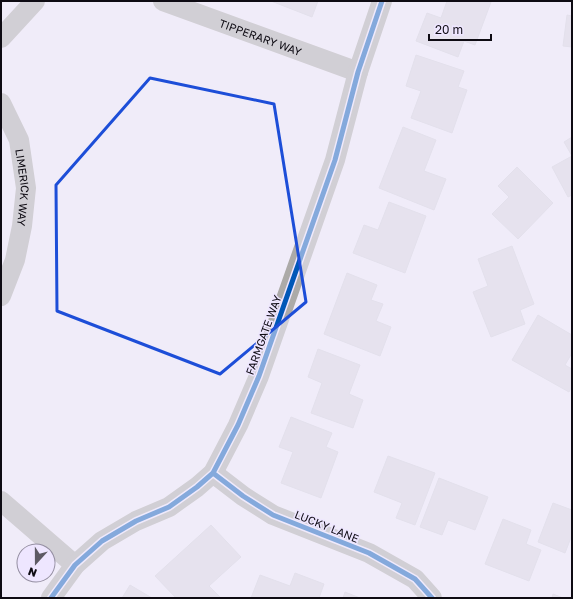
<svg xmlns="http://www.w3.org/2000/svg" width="573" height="599" viewBox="0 0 573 599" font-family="'Golos Text',sans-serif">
<rect width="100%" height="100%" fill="#f0ecf9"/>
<path fill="#d9d6df" stroke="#d3d0db" d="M 271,1 L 318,1 L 312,17 Z
M 447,1 L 491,2 L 475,45 L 464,41 L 458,57 L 416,41 L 427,13 L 441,18 Z
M 567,15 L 572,16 L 572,47 L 563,46 Z
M 416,55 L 464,71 L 458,87 L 467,90 L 452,133 L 411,118 L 421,91 L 406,86 Z
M 403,127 L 436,140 L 424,171 L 446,179 L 434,210 L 379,188 Z
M 572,137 L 572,195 L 568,197 L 552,167 L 572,156 L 564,142 Z
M 517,167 L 553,203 L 518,239 L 492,214 L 509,197 L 498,186 Z
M 389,202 L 426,216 L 405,273 L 353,253 L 364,225 L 378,230 Z
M 512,246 L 534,304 L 520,310 L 525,324 L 491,337 L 473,292 L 488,286 L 478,259 Z
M 347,273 L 377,285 L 371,300 L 383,304 L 376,321 L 391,327 L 380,356 L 324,334 Z
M 538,315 L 572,335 L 572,353 L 565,365 L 572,369 L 572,386 L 569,392 L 512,360 Z
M 318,349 L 360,365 L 349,394 L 363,400 L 353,428 L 311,413 L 322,383 L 308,377 Z
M 291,417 L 332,433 L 326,447 L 338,452 L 321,498 L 281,483 L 293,452 L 279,447 Z
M 388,456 L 435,473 L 415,525 L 396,518 L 402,503 L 374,492 Z
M 439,478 L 488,497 L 475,530 L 448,520 L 442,535 L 420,527 Z
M 553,503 L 572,510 L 572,535 L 565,553 L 538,542 Z
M 503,519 L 531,530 L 526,544 L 541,550 L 529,581 L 485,564 Z
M 211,525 L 241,557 L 209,586 L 221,598 L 176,598 L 155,576 Z
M 295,573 L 324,584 L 319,598 L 251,598 L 260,575 L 290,586 Z
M 130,585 L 152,598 L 122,598 Z
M 345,592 L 360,598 L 343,598 Z
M 553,594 L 563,598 L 552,598 Z"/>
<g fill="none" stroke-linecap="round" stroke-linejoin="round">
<g stroke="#acaaa8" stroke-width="20">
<path id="s1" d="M 163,1 L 358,72"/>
<path d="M 1,38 L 35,1"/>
<path id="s2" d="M 1,103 L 19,140 L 26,188 L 22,226 L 15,260 L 1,296"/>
<path d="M 213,473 L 243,496 L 273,515 L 369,553 L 415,579 L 432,598"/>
<path d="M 1,501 L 75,565"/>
<path d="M 51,598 L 75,565 L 102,541 L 136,521 L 169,507 L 197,487 L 213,473 L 238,425 L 259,376 L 335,160 L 358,72 L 382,1"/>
</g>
<defs>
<path id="cycleway" d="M 213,473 L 243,496 L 273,515 L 369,553 L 415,579 L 432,598
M 51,598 L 75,565 L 102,541 L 136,521 L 169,507 L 197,487 L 213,473 L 238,425 L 259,376 L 335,160 L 358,72 L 382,1"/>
</defs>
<use href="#cycleway" stroke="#eee6ff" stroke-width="8"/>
<use href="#cycleway" stroke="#0057b8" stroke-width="5"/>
</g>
<path d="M0 0H573V599H0ZM 150,78 L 274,104 L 306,302 L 220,374 L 57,311 L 56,185 Z" fill="#f0ecf9" fill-opacity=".55" fill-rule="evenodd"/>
<path fill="none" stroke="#1d4ed8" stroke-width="3" stroke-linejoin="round" d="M 150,78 L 274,104 L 306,302 L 220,374 L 57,311 L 56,185 Z"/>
<g text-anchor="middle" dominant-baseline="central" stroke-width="3" stroke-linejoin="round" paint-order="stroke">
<g font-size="11" fill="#0e0b13" stroke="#eee6ff">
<text stroke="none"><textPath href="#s1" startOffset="104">TIPPERARY WAY</textPath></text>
<text stroke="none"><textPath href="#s2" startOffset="89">LIMERICK WAY</textPath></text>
<text transform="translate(263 335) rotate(-70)">FARMGATE WAY</text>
<text transform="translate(327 526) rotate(22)">LUCKY LANE</text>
</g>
</g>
<rect width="573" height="599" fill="none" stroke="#0e0b13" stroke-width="4"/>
<g transform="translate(36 563) rotate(201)"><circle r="19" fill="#eee6ff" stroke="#948ea1"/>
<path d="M0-3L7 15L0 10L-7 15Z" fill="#5d5a64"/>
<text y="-6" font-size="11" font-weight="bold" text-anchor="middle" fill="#0e0b13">N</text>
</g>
<path d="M429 34v6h62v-6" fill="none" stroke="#0e0b13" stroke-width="2"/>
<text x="435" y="34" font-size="12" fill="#0e0b13" stroke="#eee6ff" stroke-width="3" paint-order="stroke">20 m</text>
</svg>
